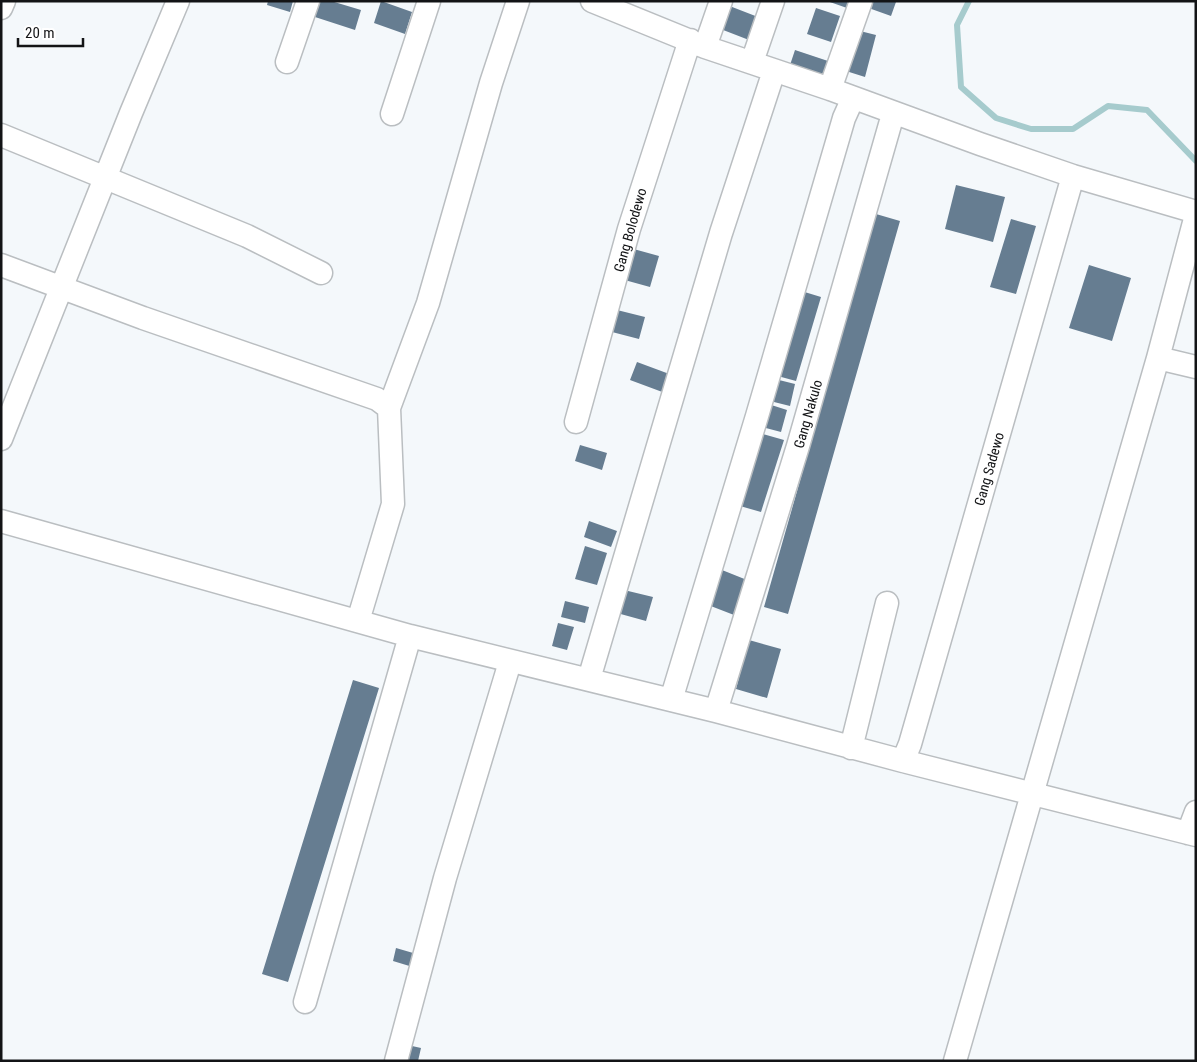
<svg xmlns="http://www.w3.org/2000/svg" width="1197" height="1062" viewBox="0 0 1197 1062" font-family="'Roboto Condensed',sans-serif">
<rect width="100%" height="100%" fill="#f4f8fb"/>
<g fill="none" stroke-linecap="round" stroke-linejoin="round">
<path stroke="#a6cbcd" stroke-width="6" d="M 969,1 L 957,25 L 961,87 L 996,118 L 1031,129 L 1073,129 L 1108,106 L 1147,110 L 1196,161"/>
</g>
<path fill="#667d91" d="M 268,1 L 293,1 L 290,12 L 267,5 Z
M 320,1 L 331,1 L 361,10 L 355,30 L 315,17 Z
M 381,1 L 412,12 L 405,34 L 374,23 Z
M 827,1 L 849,1 L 847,8 Z
M 865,1 L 894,1 L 896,2 L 891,16 L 863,6 Z
M 727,5 L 758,17 L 749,40 L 718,28 Z
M 816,8 L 840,16 L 831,42 L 807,34 Z
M 856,30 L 876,35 L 865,77 L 846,71 Z
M 795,50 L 828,61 L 823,76 L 790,65 Z
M 956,185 L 1005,197 L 993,242 L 945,229 Z
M 876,214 L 900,221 L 788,614 L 764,607 Z
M 1011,219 L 1036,226 L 1016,294 L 990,287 Z
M 630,248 L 659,256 L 650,287 L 621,279 Z
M 1089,265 L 1131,278 L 1112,341 L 1069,328 Z
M 798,290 L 821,297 L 796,381 L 774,375 Z
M 617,310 L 645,317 L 639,339 L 612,332 Z
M 637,362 L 672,375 L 665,393 L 630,380 Z
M 775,379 L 795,384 L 790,406 L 770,401 Z
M 765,403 L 787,410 L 781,432 L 758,426 Z
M 756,432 L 784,440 L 761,512 L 733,504 Z
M 580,445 L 607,453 L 602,470 L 575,461 Z
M 589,521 L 617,531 L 611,547 L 584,537 Z
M 585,546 L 607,553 L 597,585 L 575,579 Z
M 717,568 L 747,580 L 734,615 L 703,603 Z
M 624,590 L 653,597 L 646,621 L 617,613 Z
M 565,601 L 589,607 L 585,623 L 561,617 Z
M 558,623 L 574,627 L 567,650 L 552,646 Z
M 749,640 L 781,649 L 767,698 L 736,689 Z
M 353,680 L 379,688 L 288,982 L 262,974 Z
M 396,948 L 420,955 L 416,968 L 393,961 Z
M 403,1044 L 421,1048 L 418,1061 L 399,1061 Z"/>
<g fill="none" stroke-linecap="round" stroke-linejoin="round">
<defs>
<path id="street" d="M 592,1 L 705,47 L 830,89 L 980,144 L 1073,176 L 1196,212
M 1,8 L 4,1
M 705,47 L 721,1
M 287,62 L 308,1
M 752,62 L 773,1
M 830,89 L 861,1
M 392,114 L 429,1
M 1,135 L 247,236 L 321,273
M 1,265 L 143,318 L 377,399 L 389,408 L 393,504 L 358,621
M 1158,358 L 1196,367
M 389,408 L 428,303 L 491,83 L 518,1
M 576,422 L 629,229 L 690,40
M 1,439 L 131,113 L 178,1
M 1,521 L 410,636 L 716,711 L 903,761 L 1196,835
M 589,679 L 721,233 L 774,71
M 671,700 L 757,416 L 844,118 L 853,98
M 716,711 L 798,446 L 893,114
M 851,748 L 887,603
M 903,761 L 910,744 L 1073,176
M 1188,833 L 1196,812
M 305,1002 L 410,636
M 396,1061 L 445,878 L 510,662
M 955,1061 L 1158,358 L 1196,215"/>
</defs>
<use href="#street" stroke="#babec1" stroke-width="25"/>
<use href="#street" stroke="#fff" stroke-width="22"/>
</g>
<g text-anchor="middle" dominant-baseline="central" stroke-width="4" stroke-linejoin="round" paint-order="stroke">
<g font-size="14" fill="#131416" stroke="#fff">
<text transform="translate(630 230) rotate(-74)">Gang Bolodewo</text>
<text transform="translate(808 414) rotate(-74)">Gang Nakulo</text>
<text transform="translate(989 469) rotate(-74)">Gang Sadewo</text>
</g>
</g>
<rect width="1197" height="1062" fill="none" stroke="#131416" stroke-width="5"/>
<path d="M18 38v8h65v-8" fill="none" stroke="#131416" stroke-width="2.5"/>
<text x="25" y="38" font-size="15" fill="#131416" stroke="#ffffff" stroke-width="4" paint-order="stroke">20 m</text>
</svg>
